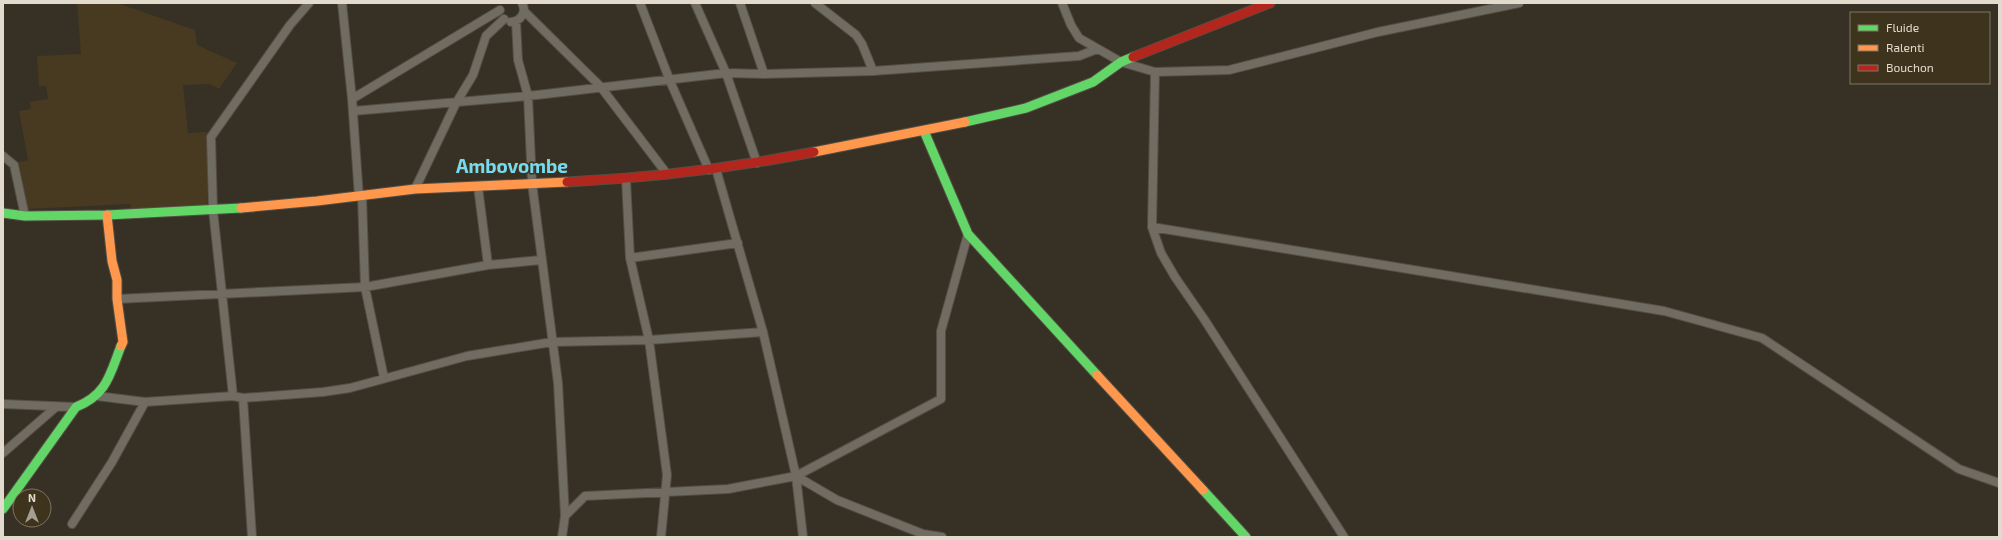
<svg xmlns="http://www.w3.org/2000/svg" width="2002" height="540" viewBox="0 0 2002 540" font-family="'Exo 2',sans-serif">
<rect width="100%" height="100%" fill="#363025"/>
<path fill="#483a20" d="M 77,3 L 117,3 L 195,30 L 197,45 L 237,63 L 219,89 L 210,84 L 183,85 L 188,133 L 207,132 L 207,208 L 131,209 L 130,204 L 26,209 L 15,163 L 28,160 L 19,111 L 31,109 L 30,102 L 48,99 L 46,86 L 39,86 L 37,56 L 81,54 Z"/>
<g fill="none" stroke-linecap="round" stroke-linejoin="round">
<defs>
<path id="street" d="M 342,3 L 352,99 L 359,197
M 640,3 L 670,81 L 709,170
M 695,3 L 726,73 L 757,163
M 740,3 L 764,74
M 815,3 L 856,35 L 862,44 L 873,71
M 1062,3 L 1071,25 L 1079,38 L 1121,62 L 1155,72 L 1229,70 L 1378,32 L 1519,3
M 524,11 L 600,86 L 667,174
M 516,21 L 518,60 L 528,96 L 532,183 L 558,383 L 565,516 L 562,537
M 511,22 C 521,21 527,12 522,3
M 1155,72 L 1152,227 L 1161,253 L 1175,277 L 1204,319 L 1344,537
M 352,99 L 500,10
M 353,111 L 528,96 L 726,73 L 764,74 L 873,71 L 1079,56 L 1097,49
M 3,156 L 14,165 L 25,216
M 716,169 L 763,332 L 796,476 L 803,537
M 626,179 L 630,258 L 649,340 L 667,475 L 661,537
M 478,187 L 488,265
M 415,189 L 456,103 L 473,75 L 486,36 L 504,19
M 362,196 L 365,287 L 384,378
M 1152,227 L 1664,311 L 1762,338 L 1959,469 L 1999,483
M 630,258 L 738,243
M 117,299 L 365,287 L 488,265 L 541,260
M 97,396 L 145,402 L 233,396 L 243,398 L 323,392 L 350,388 L 467,356 L 552,342 L 649,340 L 763,332
M 233,396 L 213,210 L 211,137 L 290,25 L 309,3
M 243,398 L 252,537
M 3,404 L 76,407
M 3,453 L 56,407
M 796,476 L 837,500 L 923,534 L 942,537
M 565,516 L 585,496 L 728,489 L 796,476 L 941,399 L 941,331 L 968,234
M 72,524 L 112,462 L 145,402"/>
<path id="fast" d="M 965,122 L 1026,108 L 1093,82 L 1121,62 L 1133,57
M 924,131 L 968,234 L 1097,375
M 3,213 L 25,216 L 107,215 L 241,208
M 1203,490 L 1246,537
M 3,509 L 76,407 C 107,395 110,374 121,346"/>
<path id="slow" d="M 814,152 L 965,122
M 241,208 L 317,201 L 415,189 L 567,182
M 107,215 L 112,261 L 117,280 L 117,299 L 123,342 L 121,346
M 1097,375 L 1203,490"/>
<path id="jam" d="M 1133,57 L 1270,3
M 567,182 C 650,178 732,168 814,152"/>
</defs>
<use href="#street" stroke="#544e44" stroke-width="10"/>
<use href="#fast" stroke="#544e44" stroke-width="11"/>
<use href="#slow" stroke="#544e44" stroke-width="11"/>
<use href="#jam" stroke="#544e44" stroke-width="11"/>
<use href="#street" stroke="#716c61" stroke-width="8"/>
<use href="#fast" stroke="#63d668" stroke-width="9"/>
<use href="#slow" stroke="#ff974d" stroke-width="9"/>
<use href="#jam" stroke="#b3261e" stroke-width="9"/>
</g>
<g text-anchor="middle" dominant-baseline="central" stroke-width="3" stroke-linejoin="round" paint-order="stroke">
<g font-size="19" font-weight="bold" fill="#75daf2" stroke="#3e331d">
<text x="512" y="165">Ambovombe</text>
</g>
</g>
<rect width="2002" height="540" fill="none" stroke="#e1dacd" stroke-width="8"/>
<rect x="1850" y="12" width="140" height="72" fill="#3e331d" stroke="#7f7663"/>
<rect x="1858" y="25" width="20" height="6" fill="#63d668" stroke="#7f7663"/>
<text x="1886" y="32" font-size="12" fill="#e1dacd">Fluide</text>
<rect x="1858" y="45" width="20" height="6" fill="#ff974d" stroke="#7f7663"/>
<text x="1886" y="52" font-size="12" fill="#e1dacd">Ralenti</text>
<rect x="1858" y="65" width="20" height="6" fill="#b3261e" stroke="#7f7663"/>
<text x="1886" y="72" font-size="12" fill="#e1dacd">Bouchon</text>
<g transform="translate(32 508)"><circle r="19" fill="#3e331d" stroke="#7f7663"/>
<path d="M0-3L7 15L0 10L-7 15Z" fill="#a59e92"/>
<text y="-6" font-size="11" font-weight="bold" text-anchor="middle" fill="#e1dacd">N</text>
</g>
</svg>
